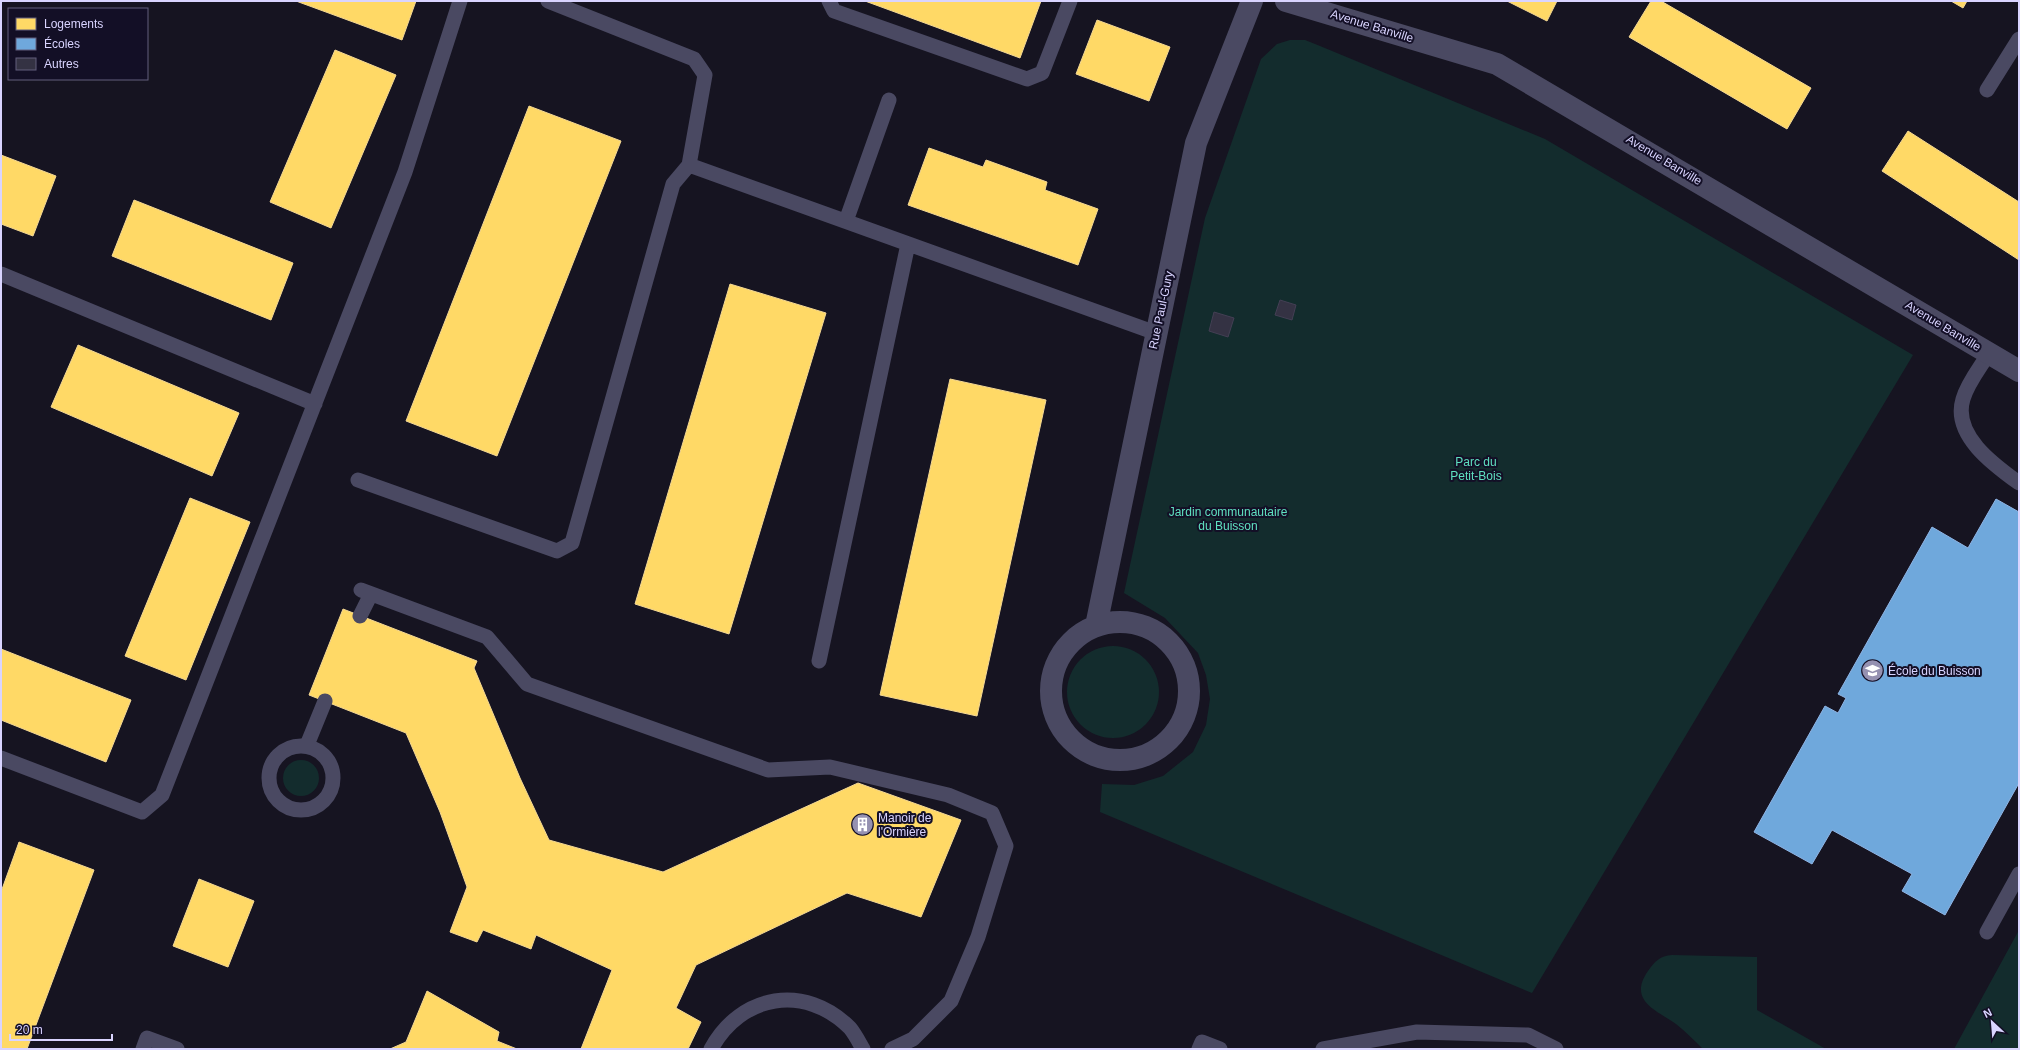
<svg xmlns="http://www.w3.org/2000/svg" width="2020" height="1050" viewBox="0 0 2020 1050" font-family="Helvetica,sans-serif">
<rect width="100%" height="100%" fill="#161421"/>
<path fill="#132c2d" d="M 1290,40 L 1305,40 L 1320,46 L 1545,139 L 1913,355 L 1532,993 L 1100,812 L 1102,784 L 1134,785 L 1163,776 L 1193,752 L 1206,725 L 1210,699 L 1206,675 L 1198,653 L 1165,618 L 1124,593 L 1205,218 L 1261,59 L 1277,44 Z
M1067 692a46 46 0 1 1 92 0a46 46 0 1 1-92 0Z
M283 778a18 18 0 1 1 36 0a18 18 0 1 1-36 0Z
M 2019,930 L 2019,1049 L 1954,1049 Z
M 1672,955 L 1757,957 L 1757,1010 L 1826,1049 L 1703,1049 C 1694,1040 1686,1032 1676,1024 C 1658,1011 1627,1001 1648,971 C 1655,961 1660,956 1672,955 Z"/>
<path fill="#ffd966" stroke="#f4d894" d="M 296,1 L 416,1 L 402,40 Z
M 865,1 L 1041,1 L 1020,58 Z
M 1507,1 L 1557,1 L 1547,21 Z
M 1651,1 L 1661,1 L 1811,88 L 1787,129 L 1629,37 Z
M 1951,1 L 1967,1 L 1963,8 Z
M 1097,20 L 1170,47 L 1149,101 L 1076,74 Z
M 335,50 L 396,75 L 331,228 L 270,202 Z
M 529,106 L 621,141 L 497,456 L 406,421 Z
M 1908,131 L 2019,202 L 2019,260 L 1882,171 Z
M 929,148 L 983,167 L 986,160 L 1047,182 L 1045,190 L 1098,209 L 1078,265 L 908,205 Z
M 1,155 L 56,176 L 33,236 L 1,224 Z
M 134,200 L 293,263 L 271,320 L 112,256 Z
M 730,284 L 826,313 L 729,634 L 635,604 Z
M 78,345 L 239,413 L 212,476 L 51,407 Z
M 950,379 L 1046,400 L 977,716 L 880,695 Z
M 190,498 L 250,522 L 186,680 L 125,656 Z
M 343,609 L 477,661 L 474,668 L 520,778 L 549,840 L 663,872 L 858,783 L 961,820 L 921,917 L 847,893 L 696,965 L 676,1008 L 701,1022 L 688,1049 L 581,1049 L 612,970 L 536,935 L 531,949 L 483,930 L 477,942 L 450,932 L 467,887 L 440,812 L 406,733 L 309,695 Z
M 1,649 L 131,700 L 106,762 L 1,720 Z
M 19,842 L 94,870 L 27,1049 L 1,1049 L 1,892 Z
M 199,879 L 254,901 L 228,967 L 173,946 Z
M 427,991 L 499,1032 L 497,1041 L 517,1049 L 390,1049 L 406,1042 Z"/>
<path fill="#6fa8dc" stroke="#8fb5e6" d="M 1996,499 L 2019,512 L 2019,783 L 1945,915 L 1902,891 L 1912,874 L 1832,830 L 1812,864 L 1754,832 L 1825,706 L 1838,713 L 1846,698 L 1838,694 L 1932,527 L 1968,548 Z"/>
<path fill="#343243" stroke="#433f54" d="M 1280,300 L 1296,305 L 1292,320 L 1275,315 Z
M 1214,312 L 1234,318 L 1228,337 L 1209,331 Z"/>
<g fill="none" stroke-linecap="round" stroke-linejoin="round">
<path stroke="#4a4962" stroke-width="15" d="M 548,1 L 694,59 L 705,75 L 689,165 L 1156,333
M 829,1 L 834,11 L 1027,79 L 1042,73 L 1070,1
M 1987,90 L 2019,39
M 846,221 L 889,100
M 1,274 L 315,404
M 1989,353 C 1980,368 1968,382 1963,399 C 1952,435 1994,465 2019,483
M 358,480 L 557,551 L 572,543 L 673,184 L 689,165
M 361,590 L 487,637 L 527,684 L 768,770 L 830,767 L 948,795 L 992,813 L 1006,846 L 978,937 L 951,1001 L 913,1039 L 892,1049
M 360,616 L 371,594
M 819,661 L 908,244
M 307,745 L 325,701
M269 778a32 32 0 1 1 64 0a32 32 0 1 1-64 0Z
M 1,758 L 142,812 L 162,795 L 405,172 L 460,1
M 1987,932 L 2019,874
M 143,1049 L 147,1038 L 177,1049
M 711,1049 C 741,994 805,983 850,1028 C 855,1034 859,1042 863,1049
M 1199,1049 L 1202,1042 L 1220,1049
M 1323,1049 L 1417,1032 L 1528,1035 L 1556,1049"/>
<path stroke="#4a4962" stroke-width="22" d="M 1286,1 L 1497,64 L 2019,371
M1051 691a69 69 0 1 1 138 0a69 69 0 1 1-138 0Z
M 1096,626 L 1196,143 L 1252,1"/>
</g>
<defs>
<symbol id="school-disc" viewBox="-11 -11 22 22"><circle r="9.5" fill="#9591b1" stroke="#130f26"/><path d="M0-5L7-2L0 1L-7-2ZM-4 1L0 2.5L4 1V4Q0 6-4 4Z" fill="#fff"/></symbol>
<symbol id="building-disc" viewBox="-11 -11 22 22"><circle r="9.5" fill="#9591b1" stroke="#130f26"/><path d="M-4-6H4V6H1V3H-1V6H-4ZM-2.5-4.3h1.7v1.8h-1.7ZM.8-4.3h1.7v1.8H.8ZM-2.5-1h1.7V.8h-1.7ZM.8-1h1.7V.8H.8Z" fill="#fff"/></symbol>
</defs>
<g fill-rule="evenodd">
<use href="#school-disc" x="1860" y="658" width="25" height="25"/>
<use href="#building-disc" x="850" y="812" width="25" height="25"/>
</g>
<g text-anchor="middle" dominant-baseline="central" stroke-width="4" stroke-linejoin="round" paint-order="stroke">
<g font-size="12" fill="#d9d4ff" stroke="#130f26">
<text transform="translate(1372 26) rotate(17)">Avenue Banville</text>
<text transform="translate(1664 160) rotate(31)">Avenue Banville</text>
<text transform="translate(1161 310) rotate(-78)">Rue Paul-Gury</text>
<text transform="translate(1943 326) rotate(31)">Avenue Banville</text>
</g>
<g font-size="12" fill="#5fe0c0" stroke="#130f26">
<text x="1476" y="462">Parc du<tspan x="1476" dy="14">Petit-Bois</tspan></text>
<text x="1228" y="512">Jardin communautaire<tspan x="1228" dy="14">du Buisson</tspan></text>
</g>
<g font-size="12" fill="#d9d4ff" stroke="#130f26" text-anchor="start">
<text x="1888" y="671">École du Buisson</text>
<text x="878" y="818">Manoir de<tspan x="878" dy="14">l'Ormière</tspan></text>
</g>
</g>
<rect width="2020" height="1050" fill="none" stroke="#d9d4ff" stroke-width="4"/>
<rect x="8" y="8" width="140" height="72" fill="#130f26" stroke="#625e7d"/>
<rect x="16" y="18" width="20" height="12" fill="#ffd966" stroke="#625e7d"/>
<text x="44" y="28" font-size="12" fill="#d9d4ff">Logements</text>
<rect x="16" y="38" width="20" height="12" fill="#6fa8dc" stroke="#625e7d"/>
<text x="44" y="48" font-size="12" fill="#d9d4ff">Écoles</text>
<rect x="16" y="58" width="20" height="12" fill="#343243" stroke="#625e7d"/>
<text x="44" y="68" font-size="12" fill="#d9d4ff">Autres</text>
<g transform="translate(1992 1022) rotate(334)" stroke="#130f26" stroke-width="3" paint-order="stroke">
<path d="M0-3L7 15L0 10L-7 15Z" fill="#d9d4ff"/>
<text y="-6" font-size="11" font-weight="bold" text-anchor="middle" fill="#d9d4ff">N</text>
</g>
<path d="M10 1034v6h102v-6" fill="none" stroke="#d9d4ff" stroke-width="2"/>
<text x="16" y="1034" font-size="12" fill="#d9d4ff" stroke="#130f26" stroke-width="3" paint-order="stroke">20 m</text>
</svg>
